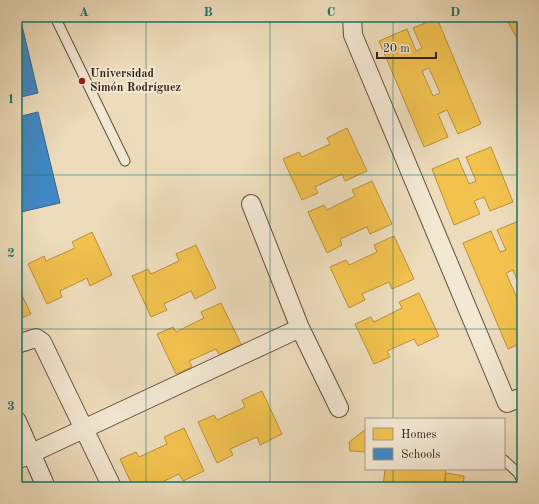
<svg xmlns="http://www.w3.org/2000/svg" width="539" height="504" viewBox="0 0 539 504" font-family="'Old Standard TT',serif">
<rect width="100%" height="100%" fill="#eddcbb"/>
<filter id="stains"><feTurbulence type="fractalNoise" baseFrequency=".005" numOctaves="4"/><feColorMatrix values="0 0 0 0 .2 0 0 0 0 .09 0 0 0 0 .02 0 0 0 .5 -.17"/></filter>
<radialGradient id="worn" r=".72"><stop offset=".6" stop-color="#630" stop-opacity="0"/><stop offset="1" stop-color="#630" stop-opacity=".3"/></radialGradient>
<path fill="#f2c14e" stroke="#b8913e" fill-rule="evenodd" d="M 505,17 L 522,17 L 522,47 Z
M 437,18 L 481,124 L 458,134 L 447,110 L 438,114 L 448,137 L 424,147 L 379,41 L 407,29 L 416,51 L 422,48 L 413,28 ZM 429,68 L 440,93 L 433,96 L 422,71 Z
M 347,128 L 367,171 L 345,181 L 342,174 L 315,187 L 318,193 L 302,200 L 283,159 L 299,152 L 302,157 L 330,144 L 327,138 Z
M 491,147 L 513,202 L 490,211 L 484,197 L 474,201 L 480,214 L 454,225 L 432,169 L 458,158 L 469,184 L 476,181 L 466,157 Z
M 372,181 L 392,224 L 370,234 L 367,227 L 340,239 L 342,245 L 327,253 L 308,212 L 324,205 L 327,210 L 355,196 L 352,190 Z
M 521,220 L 522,291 L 513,270 L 506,273 L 517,298 L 522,295 L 522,343 L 508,349 L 463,243 L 491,231 L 500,252 L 506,250 L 497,230 Z
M 92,232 L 112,275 L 90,286 L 87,278 L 60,291 L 62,297 L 47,304 L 28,264 L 44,256 L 46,261 L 75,248 L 72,242 Z
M 394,236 L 414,279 L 392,289 L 389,282 L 362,294 L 365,300 L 349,308 L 330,267 L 346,260 L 349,265 L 377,252 L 374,245 Z
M 196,245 L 216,288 L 195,299 L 191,291 L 164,304 L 167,310 L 151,317 L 132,276 L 148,269 L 151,274 L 179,261 L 176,254 Z
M 17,285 L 31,314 L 17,320 Z
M 419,293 L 439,336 L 418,346 L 414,339 L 387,351 L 390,357 L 374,364 L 355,324 L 371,317 L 374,322 L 402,308 L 399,302 Z
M 221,303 L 242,346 L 220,356 L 216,349 L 189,361 L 192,367 L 176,374 L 157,334 L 173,327 L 176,332 L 204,318 L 201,312 Z
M 262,391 L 282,434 L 260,445 L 257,437 L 230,449 L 233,455 L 217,463 L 198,422 L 214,415 L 217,420 L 245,407 L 242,400 Z
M 184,428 L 204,471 L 183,481 L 179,474 L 152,487 L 133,487 L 120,459 L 136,452 L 139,457 L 167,444 L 164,437 Z
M 366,429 L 366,452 L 350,451 L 349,442 Z
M 385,469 L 446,469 L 444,487 L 383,487 Z
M 446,473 L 464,476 L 463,486 L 445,484 Z"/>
<path fill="#3f88c5" stroke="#3b6991" d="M 17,17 L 20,17 L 38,93 L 17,98 Z
M 38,112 L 60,203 L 17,213 L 17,117 Z"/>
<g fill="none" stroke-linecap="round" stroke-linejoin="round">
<defs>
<path id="lane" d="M 55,17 L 125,161
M 504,460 L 518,473 L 522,480"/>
<path id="street" d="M 352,17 L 353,35 L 507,403 L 522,397
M 300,328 L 339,408
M 17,344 L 36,338 L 42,342 L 112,487
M 17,421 L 46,487
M 17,460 L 300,328 L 251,204"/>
</defs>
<use href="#lane" stroke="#604f40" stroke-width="11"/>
<use href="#street" stroke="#604f40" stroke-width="20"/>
<use href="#lane" stroke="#f3e8d3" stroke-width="9"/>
<use href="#street" stroke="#f3e8d3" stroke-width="18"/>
</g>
<path fill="none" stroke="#0f766e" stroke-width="1" stroke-opacity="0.55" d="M 146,17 L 146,487M 270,17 L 270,487M 393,17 L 393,419M 17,175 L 522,175M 17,329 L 522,329M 393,469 L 393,487"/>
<circle fill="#8f2418" stroke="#f3e8d3" stroke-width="1.5" cx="82" cy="81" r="4"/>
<g text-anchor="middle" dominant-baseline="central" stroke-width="4" stroke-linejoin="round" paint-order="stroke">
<g font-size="12" font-weight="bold" fill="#312017" stroke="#f3e8d3" text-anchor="start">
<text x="90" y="74">Universidad<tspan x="90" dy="14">Simón Rodríguez</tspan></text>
</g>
</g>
<rect width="539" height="504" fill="none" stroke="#eddcbb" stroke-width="44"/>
<rect x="365" y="418" width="140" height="52" fill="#f3e8d3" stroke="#a59888"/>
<rect x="373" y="428" width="20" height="12" fill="#f2c14e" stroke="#a59888"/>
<text x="401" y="438" font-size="12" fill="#312017">Homes</text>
<rect x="373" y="448" width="20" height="12" fill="#3f88c5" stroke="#a59888"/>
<text x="401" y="458" font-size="12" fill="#312017">Schools</text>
<path d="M377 52v6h59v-6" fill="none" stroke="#312017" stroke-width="2"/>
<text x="383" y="52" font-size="12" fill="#312017" stroke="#f3e8d3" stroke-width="3" paint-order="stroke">20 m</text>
<rect x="22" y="22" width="495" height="460" fill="none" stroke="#0f766e" stroke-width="1.5"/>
<g font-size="13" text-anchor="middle" font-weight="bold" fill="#0f766e">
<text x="84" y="16">A</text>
<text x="208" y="16">B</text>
<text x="331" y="16">C</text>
<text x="455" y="16">D</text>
<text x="11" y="103">1</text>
<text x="11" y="257">2</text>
<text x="11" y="410">3</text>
</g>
<rect width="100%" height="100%" filter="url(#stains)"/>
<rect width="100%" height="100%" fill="url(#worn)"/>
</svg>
